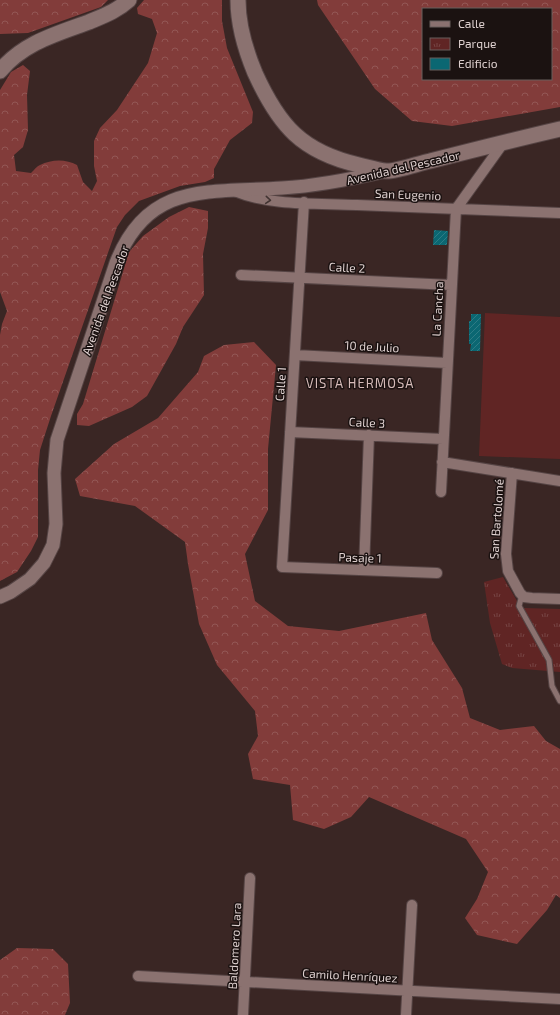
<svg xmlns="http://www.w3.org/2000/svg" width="560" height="1015" viewBox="0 0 560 1015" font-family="'Exo 2',sans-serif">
<defs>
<pattern id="forest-crowns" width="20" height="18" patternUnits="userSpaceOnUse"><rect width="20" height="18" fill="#823c3a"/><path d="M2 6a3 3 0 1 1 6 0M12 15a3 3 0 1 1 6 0" fill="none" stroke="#935755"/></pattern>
<pattern id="park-tufts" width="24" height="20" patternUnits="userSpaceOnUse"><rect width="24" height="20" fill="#602524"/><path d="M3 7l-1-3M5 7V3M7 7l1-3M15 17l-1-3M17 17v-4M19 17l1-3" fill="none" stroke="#764443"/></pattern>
<pattern id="building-hatch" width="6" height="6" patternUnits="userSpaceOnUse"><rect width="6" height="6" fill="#0b6772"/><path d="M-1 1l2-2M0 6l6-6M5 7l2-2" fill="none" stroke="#2e7c85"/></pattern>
</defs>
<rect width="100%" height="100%" fill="#3a2624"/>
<path fill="url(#forest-crowns)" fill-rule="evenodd" d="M 0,0 L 108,0 L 101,7 L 28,33 L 0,34 Z
M 144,0 L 222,0 L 222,21 L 227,48 L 253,112 L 252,123 L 230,140 L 214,169 L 214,178 L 205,182 L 180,186 L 139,201 L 125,215 L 117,227 L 51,416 L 40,450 L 38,470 L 38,537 L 31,551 L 17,572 L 0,581 L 0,335 L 2,324 L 7,311 L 0,292 L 0,90 L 11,72 L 23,65 L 30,71 L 27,95 L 28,130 L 23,147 L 14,155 L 16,171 L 31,173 C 34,170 37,166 40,165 C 52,159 66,159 77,165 L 83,182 L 92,191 L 97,181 L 94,166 L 94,141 L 100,128 L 117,110 L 148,63 L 157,33 L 152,19 L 138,14 L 137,8 Z
M 317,0 L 560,0 L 560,107 L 452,126 L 412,121 L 375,89 L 318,5 ZM 423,9 L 551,9 L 551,79 L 423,79 Z
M 189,207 L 208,211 L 208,228 L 203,254 L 204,295 L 183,327 L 176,344 L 147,396 L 132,407 L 89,426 L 77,425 L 77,414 L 83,404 L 129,252 L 143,236 L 169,217 Z
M 254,342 L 276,365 L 268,449 L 268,510 L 245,554 L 255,601 L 288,626 L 339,631 L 426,613 L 432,640 L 462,688 L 470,718 L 500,730 L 534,726 L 546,741 L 560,749 L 560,898 L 556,895 L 547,910 L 517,944 L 477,935 L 465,918 L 477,899 L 488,872 L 466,839 L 369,797 L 351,817 L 324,829 L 293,820 L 290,785 L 253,779 L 248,754 L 258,736 L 255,711 L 217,665 L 199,624 L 188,564 L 185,542 L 135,506 L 80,496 L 75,479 L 114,444 L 158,418 L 198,372 L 204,356 L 224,345 Z
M 17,948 L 53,949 L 68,964 L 70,1003 L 65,1015 L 0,1015 L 0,960 Z"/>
<path fill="url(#park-tufts)" d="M 503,577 L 517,601 L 523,608 L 560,609 L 560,672 L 512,668 L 502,664 L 490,623 L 484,582 Z"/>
<path fill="#602524" d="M 485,313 L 560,317 L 560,459 L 479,456 Z"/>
<path fill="url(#building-hatch)" d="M 434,230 L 448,231 L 447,245 L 433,245 Z
M 471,314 L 481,314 L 480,351 L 470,351 L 471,344 L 469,344 L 469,321 L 471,321 Z"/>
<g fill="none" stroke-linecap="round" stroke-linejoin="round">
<defs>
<path id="service" d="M 522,595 L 519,606 L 549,660 L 552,686 L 560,701"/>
<path id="minor" d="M 234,191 C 270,206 318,203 357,205 C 424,207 492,210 560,213
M 304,202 L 282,567 L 437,573
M 241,275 L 451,285
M 295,355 L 447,363
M 290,432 L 443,439
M 442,462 L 560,481
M 512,473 L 506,554 L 508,571 L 520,593 L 524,597 L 532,598 L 560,599
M 441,492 L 456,209 L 504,142
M 364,570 L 369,435
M 138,976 L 560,999
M 243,1015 L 250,878
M 406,1015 L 412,905"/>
<path id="tertiary" d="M 0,597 L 11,592 L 30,579 L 44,563 L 53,545 L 56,524 L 54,473 L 57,440 L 116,263 C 148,181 209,193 282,188 C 317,186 352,179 386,171"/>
<path id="secondary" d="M 238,0 C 238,26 245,49 255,73 C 279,126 302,152 359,165 C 368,167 377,170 386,171 C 394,172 420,163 430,161 C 473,150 517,139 560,129
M 0,71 C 23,43 56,34 89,22 C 103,16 117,11 129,0"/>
</defs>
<use href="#service" stroke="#544" stroke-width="7"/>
<use href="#minor" stroke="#544" stroke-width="12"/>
<use href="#tertiary" stroke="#544" stroke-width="15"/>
<use href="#secondary" stroke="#544" stroke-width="17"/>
<use href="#service" stroke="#8b7270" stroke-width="5"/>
<use href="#minor" stroke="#8b7270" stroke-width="10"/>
<use href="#tertiary" stroke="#8b7270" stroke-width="13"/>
<use href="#secondary" stroke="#8b7270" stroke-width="15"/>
</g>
<defs><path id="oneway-chevron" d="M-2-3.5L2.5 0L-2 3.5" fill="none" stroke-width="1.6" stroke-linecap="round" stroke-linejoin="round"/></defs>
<use stroke="#423432" href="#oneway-chevron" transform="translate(268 200) rotate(5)"/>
<g text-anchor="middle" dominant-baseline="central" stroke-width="3" stroke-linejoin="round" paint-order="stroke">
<g font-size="12" fill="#ded0cf" stroke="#1b1211">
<text transform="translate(403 167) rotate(-13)">Avenida del Pescador</text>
<text transform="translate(408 194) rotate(2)">San Eugenio</text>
<text transform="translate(347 267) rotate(3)">Calle 2</text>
<text transform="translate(105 300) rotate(-70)">Avenida del Pescador</text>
<text transform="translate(437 309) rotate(-87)">La Cancha</text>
<text transform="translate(372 346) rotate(3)">10 de Julio</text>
<text transform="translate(280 384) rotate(-86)">Calle 1</text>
<text transform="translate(367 422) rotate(3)">Calle 3</text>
<text transform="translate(496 519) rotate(-86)">San Bartolomé</text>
<text transform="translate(360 557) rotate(2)">Pasaje 1</text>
<text transform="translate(234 946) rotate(-87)">Baldomero Lara</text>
<text transform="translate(350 975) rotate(3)">Camilo Henríquez</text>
</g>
<g font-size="13" letter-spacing="1" fill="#d6bbb9" stroke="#1b1211">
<text x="360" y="383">VISTA HERMOSA</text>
</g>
</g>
<rect x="422" y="8" width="130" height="72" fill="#1b1211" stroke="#695e5d"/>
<rect x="430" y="21" width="20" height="6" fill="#8b7270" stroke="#695e5d"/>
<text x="458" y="28" font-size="12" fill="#ded0cf">Calle</text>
<rect x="430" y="38" width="20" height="12" fill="url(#park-tufts)" stroke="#695e5d"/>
<text x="458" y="48" font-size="12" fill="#ded0cf">Parque</text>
<rect x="430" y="58" width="20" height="12" fill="#0b6772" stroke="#695e5d"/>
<text x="458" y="68" font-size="12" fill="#ded0cf">Edificio</text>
</svg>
